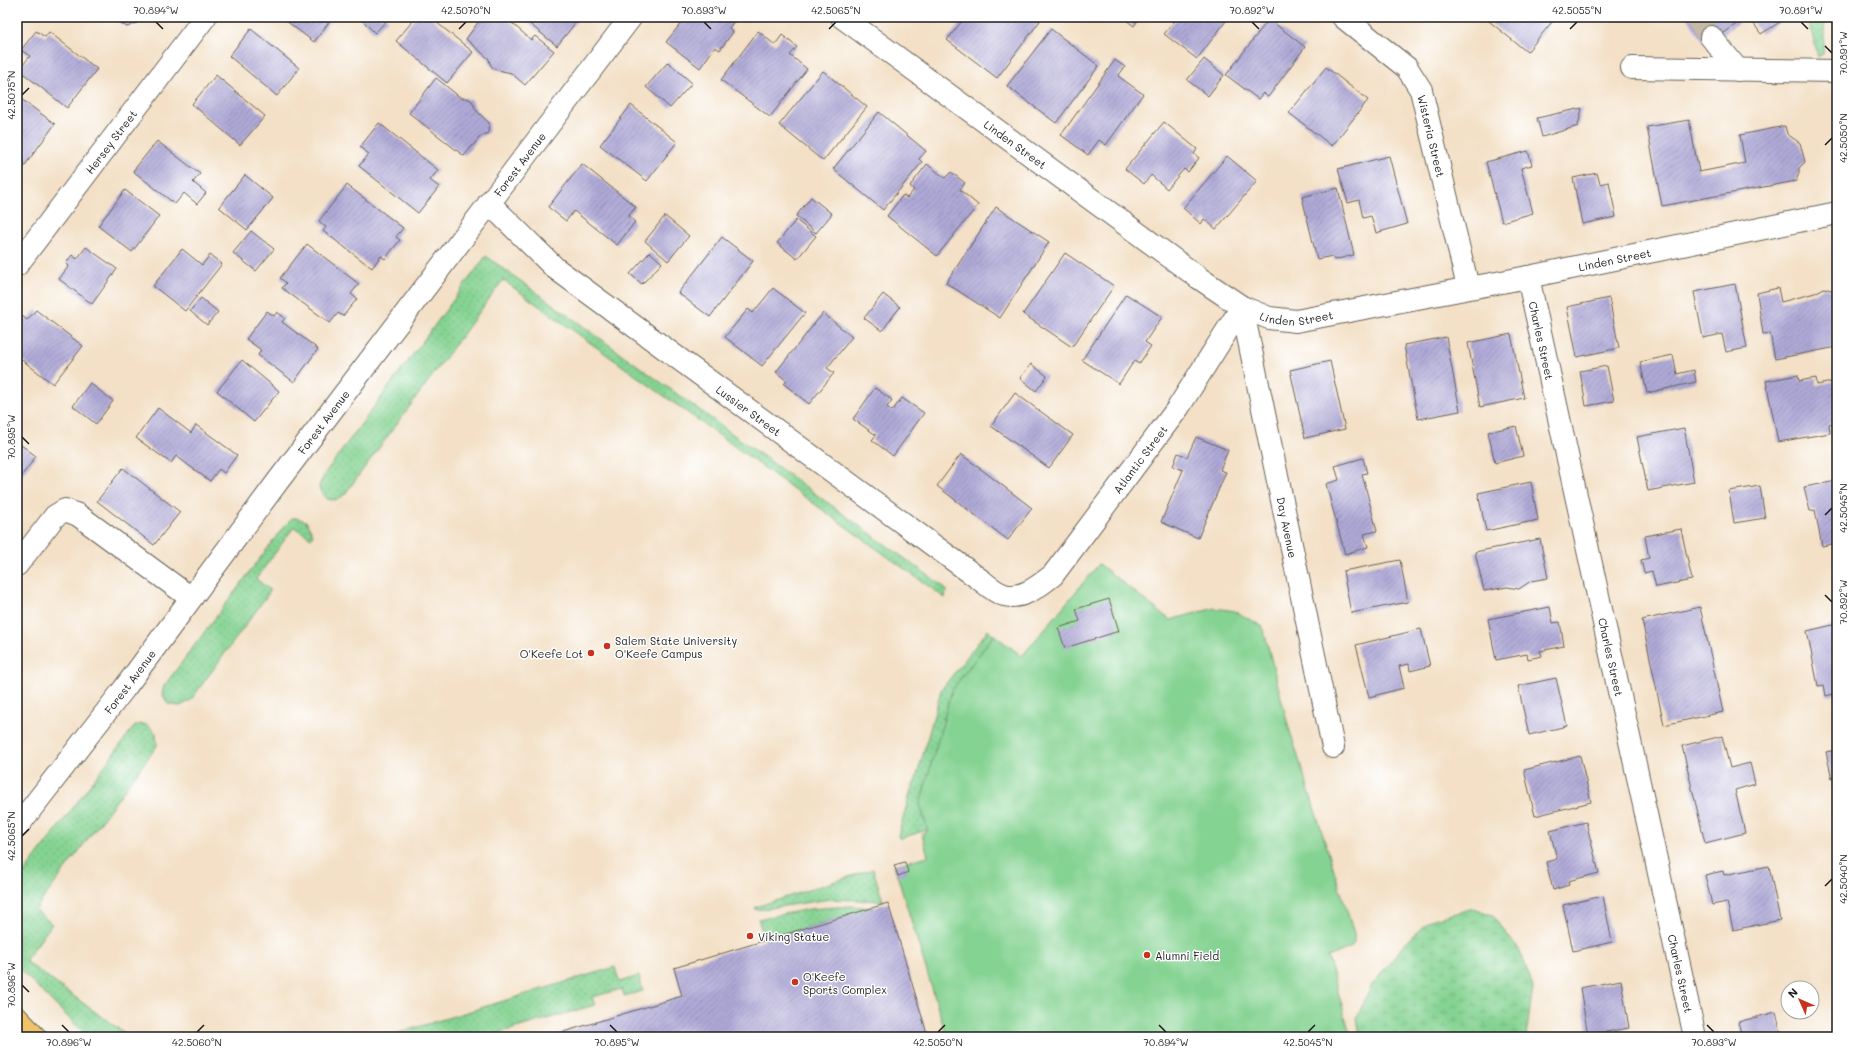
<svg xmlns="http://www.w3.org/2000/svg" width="1854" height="1054" viewBox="0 0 1854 1054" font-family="Mali,sans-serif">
<defs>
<pattern id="grass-dots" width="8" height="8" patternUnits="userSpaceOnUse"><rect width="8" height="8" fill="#85d392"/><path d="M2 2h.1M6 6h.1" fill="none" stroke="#72b57d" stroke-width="1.8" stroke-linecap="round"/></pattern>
<pattern id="wetland-marsh" width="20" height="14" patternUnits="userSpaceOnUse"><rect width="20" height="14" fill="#85d392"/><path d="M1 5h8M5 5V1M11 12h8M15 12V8" fill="none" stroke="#72b57d"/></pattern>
<pattern id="building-hatch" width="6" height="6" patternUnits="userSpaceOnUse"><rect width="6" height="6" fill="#afa9d7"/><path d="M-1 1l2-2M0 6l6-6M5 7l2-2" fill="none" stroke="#8e89ae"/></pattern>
</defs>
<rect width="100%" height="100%" fill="#fff"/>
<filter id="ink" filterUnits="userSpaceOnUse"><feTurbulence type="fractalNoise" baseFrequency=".025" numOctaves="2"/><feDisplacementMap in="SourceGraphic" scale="8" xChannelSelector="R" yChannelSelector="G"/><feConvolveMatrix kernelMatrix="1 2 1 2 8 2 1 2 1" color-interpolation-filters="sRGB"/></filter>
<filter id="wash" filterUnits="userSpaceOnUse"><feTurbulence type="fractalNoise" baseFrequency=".012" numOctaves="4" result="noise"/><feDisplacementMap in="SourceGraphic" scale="16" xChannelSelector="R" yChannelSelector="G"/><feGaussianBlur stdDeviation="0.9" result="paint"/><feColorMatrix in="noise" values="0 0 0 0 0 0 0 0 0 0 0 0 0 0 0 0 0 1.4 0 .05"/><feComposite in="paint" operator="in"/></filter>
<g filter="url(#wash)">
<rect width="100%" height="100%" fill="#f3e0c6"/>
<path fill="url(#grass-dots)" stroke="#507857" d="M 1808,17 L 1825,17 L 1823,54 L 1818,57 Z
M 486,256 L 943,586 L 946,591 L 945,598 L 503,280 L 345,494 C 335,504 321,501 319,486 L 325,473 Z
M 292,518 L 296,518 L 306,521 L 313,534 L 311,538 L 294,527 L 256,579 L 269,589 L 269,593 L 190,701 L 180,706 L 168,704 L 162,693 L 164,686 L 285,525 Z
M 988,630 L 994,635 L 952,690 L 929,829 L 902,838 L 899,838 L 898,836 L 911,790 L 916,779 L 941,690 Z
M 140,724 L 147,725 L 156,733 L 157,746 L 35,910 L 52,924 L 25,961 L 130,1037 L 88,1037 L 17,967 L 17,882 L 130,732 L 135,726 Z
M 873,869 L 883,901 L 830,899 L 757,910 L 755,909 L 756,907 Z
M 850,906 L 873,908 L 765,940 L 758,919 L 810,909 Z
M 615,967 L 619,982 L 639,976 L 643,991 L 624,996 L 622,989 L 592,997 L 595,1005 L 485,1037 L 385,1037 Z"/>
<path fill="url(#wetland-marsh)" stroke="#507857" d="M 1474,908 L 1493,915 L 1522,955 L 1533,988 L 1526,1037 L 1360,1037 L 1357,1017 L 1372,985 L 1408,940 L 1430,920 Z"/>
<path fill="#85d392" stroke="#507857" d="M 1099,564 L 1170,620 L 1215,608 L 1235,611 L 1263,627 L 1288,725 L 1354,933 L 1354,943 L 1350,948 L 1328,957 L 1351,1037 L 947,1037 L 894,865 L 928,856 L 922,834 L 928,831 L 920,804 L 952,690 L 994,635 L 1022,656 Z"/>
<g id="blocks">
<path fill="url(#building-hatch)" d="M 111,17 L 139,17 L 137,23 L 127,27 Z
M 281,17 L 333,17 L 314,42 Z
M 362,17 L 386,17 L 388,19 L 375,33 L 360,18 Z
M 416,17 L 430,17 L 473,52 L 447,83 L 396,41 Z
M 482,17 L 505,17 L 531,40 L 535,36 L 554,51 L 525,85 L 511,73 L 494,69 L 490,64 L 489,59 L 466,39 Z
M 521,17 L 580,17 L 557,46 Z
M 686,17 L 737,17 L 729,28 L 733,32 L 720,50 L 715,47 L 700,68 L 666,42 Z
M 965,17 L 1034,17 L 1040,21 L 997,78 L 947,40 Z
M 1122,17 L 1140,17 L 1134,26 Z
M 1178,17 L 1229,17 L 1197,59 L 1164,34 Z
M 1484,17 L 1556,17 L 1527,52 Z
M 1688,17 L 1746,17 L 1720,36 L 1704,42 L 1687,18 Z
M 1749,17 L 1777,17 L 1780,22 L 1761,34 Z
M 1269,19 L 1305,47 L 1268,97 L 1263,93 L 1258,99 L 1226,75 Z
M 251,29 L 299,68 L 277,96 L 229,56 Z
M 1051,29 L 1099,66 L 1056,123 L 1007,86 Z
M 36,31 L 45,37 L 49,32 L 97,69 L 67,108 L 19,70 L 30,56 L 21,50 Z
M 758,31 L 775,45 L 782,35 L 797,47 L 790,55 L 807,69 L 770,117 L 721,80 Z
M 1204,59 L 1224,75 L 1208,96 L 1187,80 Z
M 1115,60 L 1125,67 L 1118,76 L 1143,94 L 1106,145 L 1099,140 L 1088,155 L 1061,135 Z
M 668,62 L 692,83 L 670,108 L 646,87 Z
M 1326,67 L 1368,100 L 1332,146 L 1289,113 Z
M 823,71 L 867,107 L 823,161 L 779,125 Z
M 216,75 L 265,116 L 240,145 L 192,104 Z
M 436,78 L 461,98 L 467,98 L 472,101 L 476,110 L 489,123 L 488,133 L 480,137 L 464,156 L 409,113 Z
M 17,96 L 55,124 L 23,168 L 17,163 Z
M 631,105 L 677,142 L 647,181 L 600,145 Z
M 1582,108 L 1578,126 L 1542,137 L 1537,118 Z
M 879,112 L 926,151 L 919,159 L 922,162 L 883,210 L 833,169 Z
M 1689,120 L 1699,172 L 1745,163 L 1740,135 L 1785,126 L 1787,134 L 1800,143 L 1805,162 L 1799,168 L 1799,173 L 1796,181 L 1662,206 L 1647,127 Z
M 1164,122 L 1197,149 L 1194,154 L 1199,158 L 1188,172 L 1184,169 L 1167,189 L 1151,175 L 1144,184 L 1125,169 Z
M 379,123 L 438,170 L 430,180 L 439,187 L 418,213 L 359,166 L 369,154 L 360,147 Z
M 157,141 L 200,174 L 193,182 L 206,193 L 197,204 L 184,193 L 175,204 L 133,171 Z
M 1528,151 L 1532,165 L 1521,168 L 1533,213 L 1502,222 L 1486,162 Z
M 1227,156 L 1257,181 L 1216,229 L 1204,219 L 1201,224 L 1183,208 Z
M 1389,156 L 1407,224 L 1376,233 L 1371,216 L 1363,218 L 1359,200 L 1348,203 L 1338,169 Z
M 582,164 L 636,207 L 628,216 L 635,222 L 617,245 L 574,211 L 566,221 L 548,207 Z
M 927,164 L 945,178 L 951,172 L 965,183 L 960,190 L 978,205 L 937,256 L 887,216 L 903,195 L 907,198 L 914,190 L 910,186 Z
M 1597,173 L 1600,184 L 1609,182 L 1616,217 L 1582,224 L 1573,178 Z
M 245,175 L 273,198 L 247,230 L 219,207 Z
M 347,185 L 403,228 L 396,237 L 400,240 L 385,259 L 381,256 L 372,268 L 323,231 L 326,227 L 319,221 Z
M 1338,188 L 1354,255 L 1334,260 L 1333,256 L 1317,259 L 1302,197 Z
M 125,190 L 159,216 L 132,252 L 98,226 Z
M 811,197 L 832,214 L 816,233 L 796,216 Z
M 996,207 L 1049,242 L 1000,318 L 946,283 Z
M 665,216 L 689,236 L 668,261 L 645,241 Z
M 796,220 L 816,236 L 797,259 L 777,243 Z
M 251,231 L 274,249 L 256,271 L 233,253 Z
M 722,237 L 753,261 L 710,317 L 678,293 Z
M 307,244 L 359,284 L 351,294 L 357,299 L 343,316 L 338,313 L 330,323 L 282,288 L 286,283 L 280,278 Z
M 86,247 L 117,269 L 92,304 L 59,279 L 69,266 L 66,263 L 72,255 L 77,259 Z
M 182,249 L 202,265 L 210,255 L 222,264 L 185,311 L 153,286 Z
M 650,252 L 662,263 L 642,284 L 630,274 Z
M 1065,253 L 1114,286 L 1072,347 L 1023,314 Z
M 1735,284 L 1747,348 L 1726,352 L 1722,334 L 1703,338 L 1694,292 Z
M 773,288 L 805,313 L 762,366 L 725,337 L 748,309 L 753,313 Z
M 1778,288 L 1781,302 L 1815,293 L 1824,288 L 1835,291 L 1837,294 L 1837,347 L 1775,359 L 1770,333 L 1763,334 L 1757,293 Z
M 883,294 L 900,307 L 882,331 L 864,318 Z
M 1126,294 L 1162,317 L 1145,342 L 1151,346 L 1139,364 L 1134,361 L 1119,384 L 1082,360 Z
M 201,298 L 218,312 L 207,325 L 190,311 Z
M 1609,298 L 1619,348 L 1577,357 L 1567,307 Z
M 36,310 L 83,346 L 53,384 L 17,356 L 17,322 L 22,316 L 27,320 Z
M 267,311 L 274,316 L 277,312 L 285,318 L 282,322 L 318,349 L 294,382 L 258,355 L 261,350 L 246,339 Z
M 823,313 L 852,337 L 827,368 L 834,373 L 809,404 L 784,384 L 787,381 L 776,372 Z
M 1511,334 L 1524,398 L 1480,407 L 1468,343 Z
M 1446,337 L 1460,411 L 1418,419 L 1404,345 Z
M 1673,355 L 1677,374 L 1694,370 L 1696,382 L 1647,393 L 1640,362 Z
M 242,360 L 279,391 L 254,422 L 217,391 Z
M 1330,361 L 1345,429 L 1305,438 L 1290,370 Z
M 1031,364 L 1047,376 L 1036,391 L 1020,378 Z
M 1607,366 L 1614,401 L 1586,406 L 1580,371 Z
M 1798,375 L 1799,381 L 1816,378 L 1817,385 L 1837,381 L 1837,422 L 1829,424 L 1830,433 L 1778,442 L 1766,381 Z
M 90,383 L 113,401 L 96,424 L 73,406 Z
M 875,388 L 892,400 L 887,407 L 892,411 L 902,398 L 924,413 L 893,456 L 872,440 L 876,435 L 853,419 Z
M 1015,393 L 1073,435 L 1049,468 L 991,426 Z
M 158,408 L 191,433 L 196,425 L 237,455 L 224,473 L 219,469 L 210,481 L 176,456 L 171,463 L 136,438 Z
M 1516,426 L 1523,456 L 1495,463 L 1488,432 Z
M 1684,428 L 1694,482 L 1648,491 L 1637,437 Z
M 1196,437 L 1228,450 L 1220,470 L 1226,472 L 1198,538 L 1161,522 L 1183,470 L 1173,466 L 1178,453 L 1187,457 Z
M 17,442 L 36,456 L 17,482 Z
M 961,454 L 1032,508 L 1008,540 L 937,486 Z
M 1363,458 L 1367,473 L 1362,474 L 1377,531 L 1364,534 L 1368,547 L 1345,554 L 1326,484 L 1339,480 L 1335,466 Z
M 123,468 L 180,512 L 154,545 L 97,501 Z
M 1837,481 L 1837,543 L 1822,546 L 1815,510 L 1810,511 L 1804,487 Z
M 1531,482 L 1538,520 L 1486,531 L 1478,493 Z
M 1760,486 L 1765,518 L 1734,523 L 1729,491 Z
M 1681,529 L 1692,580 L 1656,587 L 1652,571 L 1644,573 L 1641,560 L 1649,558 L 1645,536 Z
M 1540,539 L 1548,578 L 1531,581 L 1519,589 L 1507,587 L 1484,591 L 1475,552 Z
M 1400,560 L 1408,602 L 1351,613 L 1343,571 Z
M 1109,599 L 1119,631 L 1065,648 L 1058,628 L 1080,621 L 1076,609 Z
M 1550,607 L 1553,623 L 1560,622 L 1564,646 L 1540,651 L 1542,656 L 1528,659 L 1527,654 L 1496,660 L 1488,619 Z
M 1700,607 L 1723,712 L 1664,725 L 1642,620 Z
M 1837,624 L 1837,693 L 1826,696 L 1824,685 L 1818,686 L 1807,631 Z
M 1421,629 L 1430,666 L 1410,671 L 1409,664 L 1399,666 L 1404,688 L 1369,697 L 1356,645 Z
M 1556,678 L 1567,726 L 1529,735 L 1518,686 Z
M 1722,736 L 1730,768 L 1750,763 L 1755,784 L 1735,790 L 1745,833 L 1705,843 L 1682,746 Z
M 1837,750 L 1837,778 L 1832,779 L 1826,752 Z
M 1580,756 L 1591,802 L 1535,816 L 1524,770 Z
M 1586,822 L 1599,873 L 1568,881 L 1569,885 L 1553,890 L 1546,862 L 1557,859 L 1550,831 Z
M 905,862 L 908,872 L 898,876 L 894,865 Z
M 1769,866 L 1780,920 L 1733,930 L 1727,902 L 1712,905 L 1705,875 L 1723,871 L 1724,875 Z
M 1603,896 L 1612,942 L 1573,951 L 1563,905 Z
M 888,903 L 928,1037 L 547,1037 L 682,996 L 674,968 Z
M 1621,980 L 1629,1028 L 1588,1035 L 1580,988 Z
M 1776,1012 L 1782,1037 L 1736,1037 L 1735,1034 L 1741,1033 L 1738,1022 Z"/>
</g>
</g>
<g filter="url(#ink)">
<use href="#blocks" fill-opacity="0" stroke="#676158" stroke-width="1"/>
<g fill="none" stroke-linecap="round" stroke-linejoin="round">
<path stroke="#c8b9a4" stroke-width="22" stroke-dasharray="22 11" stroke-linecap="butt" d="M 1695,17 L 1711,37"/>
<defs>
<g id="minor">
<path id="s1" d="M 842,17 L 1199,278 L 1242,307 L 1269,318 L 1296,321 L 1528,277 L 1837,213"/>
<path id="s2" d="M 1343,17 L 1407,68 L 1421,90 L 1468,287"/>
<path d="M 1711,37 L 1738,70"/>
<path d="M 1632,68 L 1837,71"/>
<path id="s3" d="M 489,203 L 555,268 L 982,581 C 988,586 997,593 1004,595 C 1023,600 1040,585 1053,575 L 1178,408 L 1242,307"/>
<path id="s4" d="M 17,265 L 205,17"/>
<path id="s5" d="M 1528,277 L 1695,1037"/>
<path id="s6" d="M 1242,307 L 1333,747"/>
<path d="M 17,565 L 55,516 L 65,510 L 78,515 L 191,598"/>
<path id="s7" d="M 17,827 L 124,689 L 278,481 L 631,17"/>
</g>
<path id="major" d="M 17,1018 L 35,1037"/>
</defs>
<use href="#minor" stroke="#676158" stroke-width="24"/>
<use href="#major" stroke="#676158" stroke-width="24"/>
<use href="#minor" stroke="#fff" stroke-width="22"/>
<use href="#major" stroke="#f0c369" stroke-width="22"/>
</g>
</g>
<path fill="none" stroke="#1c1c1c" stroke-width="1.5" d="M 156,22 L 163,29M 704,22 L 711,29M 1252,22 L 1259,29M 1801,22 L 1808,29M 459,29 L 466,22M 829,29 L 836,22M 1570,29 L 1577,22M 1825,46 L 1832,53M 22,95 L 29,88M 1825,145 L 1832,138M 22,437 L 29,444M 1825,515 L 1832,508M 1825,595 L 1832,602M 22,836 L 29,829M 1825,886 L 1832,879M 22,985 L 29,992M 62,1025 L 69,1032M 610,1025 L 617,1032M 1159,1025 L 1166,1032M 1707,1025 L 1714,1032M 197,1032 L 204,1025M 938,1032 L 945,1025M 1308,1032 L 1315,1025"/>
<g fill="#c8321e" stroke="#fff" stroke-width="1.5">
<circle cx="607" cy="646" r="4"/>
<circle cx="591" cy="653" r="4"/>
<circle cx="750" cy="936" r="4"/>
<circle cx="1147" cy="955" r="4"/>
<circle cx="795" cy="982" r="4"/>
</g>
<g text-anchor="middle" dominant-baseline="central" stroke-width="3" stroke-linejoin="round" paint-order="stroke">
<g font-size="11" fill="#1c1c1c" stroke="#fff">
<text stroke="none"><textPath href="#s2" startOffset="155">Wisteria Street</textPath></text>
<text stroke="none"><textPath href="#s4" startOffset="155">Hersey Street</textPath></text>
<text stroke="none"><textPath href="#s1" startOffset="215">Linden Street</textPath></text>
<text stroke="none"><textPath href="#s7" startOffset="832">Forest Avenue</textPath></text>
<text stroke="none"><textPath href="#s1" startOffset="875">Linden Street</textPath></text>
<text stroke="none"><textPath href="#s1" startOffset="551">Linden Street</textPath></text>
<text stroke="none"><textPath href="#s5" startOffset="65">Charles Street</textPath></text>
<text stroke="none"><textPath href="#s3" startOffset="333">Lussier Street</textPath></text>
<text stroke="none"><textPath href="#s7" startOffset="508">Forest Avenue</textPath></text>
<text stroke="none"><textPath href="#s3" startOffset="848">Atlantic Street</textPath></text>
<text stroke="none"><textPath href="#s6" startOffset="225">Day Avenue</textPath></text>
<text stroke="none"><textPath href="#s5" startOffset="389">Charles Street</textPath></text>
<text stroke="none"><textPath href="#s7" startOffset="184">Forest Avenue</textPath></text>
<text stroke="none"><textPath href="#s5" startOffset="713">Charles Street</textPath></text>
</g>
<g font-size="11" fill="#1c1c1c" stroke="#fff" text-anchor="start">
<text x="615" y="640">Salem State University<tspan x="615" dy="13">O'Keefe Campus</tspan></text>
<text x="583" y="653" text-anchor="end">O'Keefe Lot</text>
<text x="758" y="936">Viking Statue</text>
<text x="1155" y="955">Alumni Field</text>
<text x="803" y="976">O'Keefe<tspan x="803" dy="13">Sports Complex</tspan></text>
</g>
</g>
<rect width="1854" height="1054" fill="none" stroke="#fff" stroke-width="44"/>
<g transform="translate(1800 1000) rotate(315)"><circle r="19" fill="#ffffff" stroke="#a4a4a4"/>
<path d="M0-3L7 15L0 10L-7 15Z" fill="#c8321e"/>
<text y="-6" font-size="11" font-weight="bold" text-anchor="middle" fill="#1c1c1c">N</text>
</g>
<rect x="22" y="22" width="1810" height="1010" fill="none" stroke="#1c1c1c" stroke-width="1.5"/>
<g font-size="10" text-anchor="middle" fill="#1c1c1c">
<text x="156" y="14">70.894°W</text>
<text x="466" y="14">42.5070°N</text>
<text x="704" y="14">70.893°W</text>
<text x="836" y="14">42.5065°N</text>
<text x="1252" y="14">70.892°W</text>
<text x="1577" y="14">42.5055°N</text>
<text x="1801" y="14">70.891°W</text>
<text transform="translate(1843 53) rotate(-90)" y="4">70.891°W</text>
<text transform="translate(11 95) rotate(-90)" y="4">42.5075°N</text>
<text transform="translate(1843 138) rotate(-90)" y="4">42.5050°N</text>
<text transform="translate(11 437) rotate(-90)" y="4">70.895°W</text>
<text transform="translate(1843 508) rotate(-90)" y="4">42.5045°N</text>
<text transform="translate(1843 602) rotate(-90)" y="4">70.892°W</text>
<text transform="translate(11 836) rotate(-90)" y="4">42.5065°N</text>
<text transform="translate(1843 879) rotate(-90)" y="4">42.5040°N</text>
<text transform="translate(11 985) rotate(-90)" y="4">70.896°W</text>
<text x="69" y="1046">70.896°W</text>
<text x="197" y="1046">42.5060°N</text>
<text x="617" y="1046">70.895°W</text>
<text x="938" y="1046">42.5050°N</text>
<text x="1166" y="1046">70.894°W</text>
<text x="1308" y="1046">42.5045°N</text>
<text x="1714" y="1046">70.893°W</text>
</g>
</svg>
